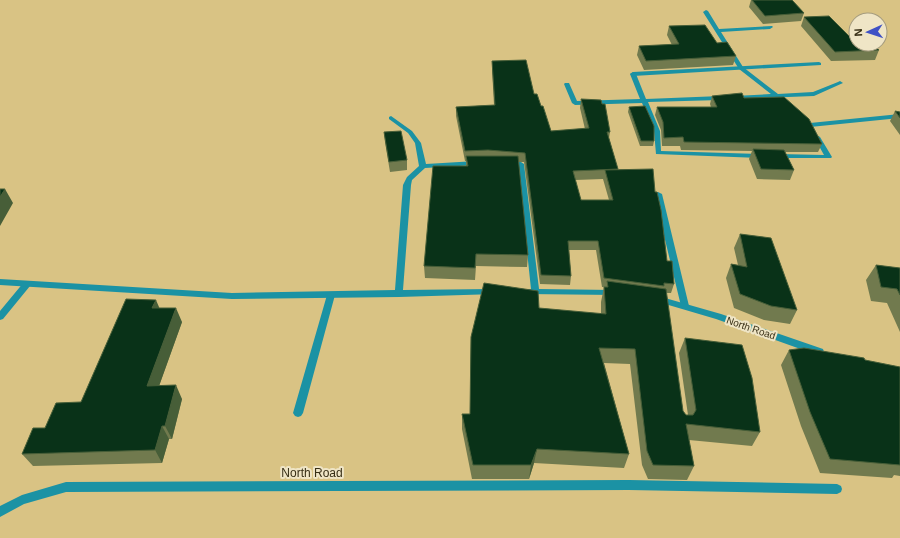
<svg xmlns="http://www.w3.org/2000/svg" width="900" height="538" viewBox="0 0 900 538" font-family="Arial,sans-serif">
<rect width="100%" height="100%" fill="#d9c384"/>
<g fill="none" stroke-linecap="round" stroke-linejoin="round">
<path fill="#1b92a4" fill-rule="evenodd" d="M 819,62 L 821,63 L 821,65 L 633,76 L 630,74 L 633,72 Z
M 655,192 L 658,192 L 662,194 L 689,306 L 688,308 L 682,308 L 681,306 L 654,194 Z
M 27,281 L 30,282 L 31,284 L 30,286 L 3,319 L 0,320 L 0,311 L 24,282 Z
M 331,292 L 334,293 L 335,295 L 303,413 L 301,416 L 298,417 L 295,416 L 293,413 L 327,295 L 328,293 Z"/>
<path fill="#1b92a4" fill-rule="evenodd" d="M 706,10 L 708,11 L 719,29 L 772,26 L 773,27 L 770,29 L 721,32 L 743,67 L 778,94 L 813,92 L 838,82 L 840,81 L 843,83 L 814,96 L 732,99 L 732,97 L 734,96 L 771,94 L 739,69 L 703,12 Z
M 633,72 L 636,74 L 646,99 L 721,96 L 724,98 L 721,100 L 648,102 L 660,131 L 661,151 L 760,154 L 763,156 L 760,158 L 656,154 L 654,131 L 642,103 L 575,105 L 572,103 L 564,84 L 565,83 L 569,83 L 577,101 L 640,99 L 630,74 Z
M 900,114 L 900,118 L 810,127 L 807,125 L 810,123 Z
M 391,116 L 412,131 L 421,143 L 426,164 L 476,161 L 479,163 L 476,165 L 425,168 L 412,180 L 411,185 L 403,290 L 493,289 L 496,290 L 497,292 L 496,294 L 399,297 L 232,299 L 0,285 L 0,279 L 232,293 L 395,290 L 403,185 L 407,177 L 419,166 L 415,143 L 408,133 L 389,119 L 389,117 Z
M 817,135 L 820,137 L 832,157 L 831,158 L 778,158 L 775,156 L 778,154 L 824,155 L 814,137 Z
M 508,162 L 521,162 L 524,164 L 539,289 L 613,290 L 616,291 L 617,293 L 616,295 L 525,294 L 524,292 L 525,290 L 531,289 L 518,166 L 506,165 L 505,164 L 506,163 Z
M 658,296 L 721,314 L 823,349 L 824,352 L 823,355 L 820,356 L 716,319 L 655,301 L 654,299 L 655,297 Z
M 629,480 L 837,484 L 841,486 L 842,489 L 841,492 L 837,494 L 629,490 L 66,492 L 24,504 L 0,517 L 0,506 L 22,495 L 66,482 Z"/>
</g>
<path fill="#717a4e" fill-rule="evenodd" d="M 751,0 L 792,0 L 804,13 L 801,21 L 763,24 L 749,7 Z
M 804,17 L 849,36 L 879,50 L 875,60 L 831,61 L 801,26 Z
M 669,26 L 717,43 L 736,56 L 733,65 L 644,70 L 637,55 L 639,46 L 672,45 L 667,35 Z
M 492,61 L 534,94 L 541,106 L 551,131 L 585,129 L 580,108 L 581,99 L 610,132 L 609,138 L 618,170 L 655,192 L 667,261 L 674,284 L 671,293 L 666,293 L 683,411 L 686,415 L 688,415 L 679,353 L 685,338 L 760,432 L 752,446 L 689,440 L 694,466 L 687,480 L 648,479 L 642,465 L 630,364 L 604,363 L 629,454 L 624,468 L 534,463 L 529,479 L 472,479 L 462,429 L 462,414 L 470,414 L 471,337 L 539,308 L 601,314 L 601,302 L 604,287 L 602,287 L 596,250 L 569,250 L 571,276 L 570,285 L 540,284 L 524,162 L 518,162 L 528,255 L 527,267 L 476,266 L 475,280 L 425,278 L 424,266 L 466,166 L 466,161 L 465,161 L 456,116 L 456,107 L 494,105 L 492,69 ZM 603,179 L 609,200 L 581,200 L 575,180 Z
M 712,96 L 744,98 L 822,144 L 818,152 L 785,152 L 794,170 L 790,180 L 757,179 L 749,159 L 752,151 L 681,150 L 680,146 L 662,146 L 661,130 L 655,115 L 657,107 L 711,107 L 710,104 Z
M 629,107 L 654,141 L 653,146 L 640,146 L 628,112 Z
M 895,111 L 900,112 L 900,135 L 890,121 Z
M 384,132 L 407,160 L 407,170 L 390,172 L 385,142 Z
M 740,234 L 797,310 L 790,324 L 764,320 L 734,308 L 726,278 L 731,264 L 738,265 L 734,248 Z
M 876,265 L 900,268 L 900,332 L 887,303 L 871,301 L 866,280 Z
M 159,308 L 182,322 L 159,386 L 182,399 L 172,439 L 169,439 L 162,463 L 33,466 L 22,454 L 45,428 L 81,402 Z
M 789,350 L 865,360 L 900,367 L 900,476 L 894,475 L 892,478 L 820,473 L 801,426 L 781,365 Z"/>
<path fill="#475e38" d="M 5,189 L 13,203 L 0,226 L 0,197 Z
M 156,300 L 162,314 L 152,308 Z
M 176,308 L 182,322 L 154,400 L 147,386 Z
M 176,385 L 182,399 L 172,439 L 165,426 Z
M 162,426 L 169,439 L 162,463 L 155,450 Z
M 537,449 L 534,463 L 529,479 L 531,465 Z"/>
<path fill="#093218" stroke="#475e38" d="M 752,0 L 792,0 L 804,13 L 765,16 Z
M 829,16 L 849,36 L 856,36 L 856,44 L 873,44 L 879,50 L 835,52 L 804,17 Z
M 705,25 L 717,43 L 727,42 L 736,56 L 646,61 L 639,46 L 679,44 L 669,26 Z
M 526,60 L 534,94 L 537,94 L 541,106 L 543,106 L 551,131 L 589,128 L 581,99 L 601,100 L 602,104 L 605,104 L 610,132 L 607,132 L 618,169 L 573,171 L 581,200 L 613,200 L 605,170 L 653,169 L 655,192 L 657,192 L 661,210 L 667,261 L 672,261 L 674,284 L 664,283 L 664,286 L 604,278 L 598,241 L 568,241 L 571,276 L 541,275 L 525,153 L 488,150 L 465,151 L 456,107 L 495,105 L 492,61 Z
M 742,93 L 744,98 L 784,97 L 809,119 L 822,144 L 684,142 L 683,137 L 664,138 L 663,122 L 657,107 L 717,107 L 712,96 Z
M 645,106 L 654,126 L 654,141 L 641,141 L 629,107 Z
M 895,111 L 900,112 L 900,118 Z
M 401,131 L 407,160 L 389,162 L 384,132 Z
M 753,149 L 784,150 L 794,170 L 761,169 Z
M 466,156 L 518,156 L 528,255 L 476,254 L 475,268 L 424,266 L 433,166 L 468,166 Z
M 0,189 L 5,189 L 0,197 Z
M 740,234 L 771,238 L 797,310 L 771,306 L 740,294 L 731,264 L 747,267 Z
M 876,265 L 900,268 L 900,295 L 897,289 L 881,287 Z
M 607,281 L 666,289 L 683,411 L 686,415 L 693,415 L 696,410 L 685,338 L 742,345 L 752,378 L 760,432 L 686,424 L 694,466 L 653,465 L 647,451 L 635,349 L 599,348 L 629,454 L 537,449 L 531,465 L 473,465 L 462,414 L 470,414 L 471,337 L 484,283 L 538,291 L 539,308 L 606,314 L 604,287 L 608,287 Z
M 126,299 L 156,300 L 152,308 L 176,308 L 147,386 L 176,385 L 165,426 L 162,426 L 155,450 L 22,454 L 33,428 L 45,428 L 56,403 L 81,402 Z
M 804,348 L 864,358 L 865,360 L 900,367 L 900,465 L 830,459 L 810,412 L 789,350 Z"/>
<g text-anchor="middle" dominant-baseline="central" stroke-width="4" stroke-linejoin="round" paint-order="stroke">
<g font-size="10" fill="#372e15" stroke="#efe5c6">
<text transform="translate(751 328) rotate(19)">North Road</text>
</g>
<g font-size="12" fill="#372e15" stroke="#efe5c6">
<text x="312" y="473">North Road</text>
</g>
</g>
<g transform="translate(868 32) rotate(267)"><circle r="19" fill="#efe5c6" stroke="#a59c7f"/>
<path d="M0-3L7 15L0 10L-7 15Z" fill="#3f51c5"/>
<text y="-6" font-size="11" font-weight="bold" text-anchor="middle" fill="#372e15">N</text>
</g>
</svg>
